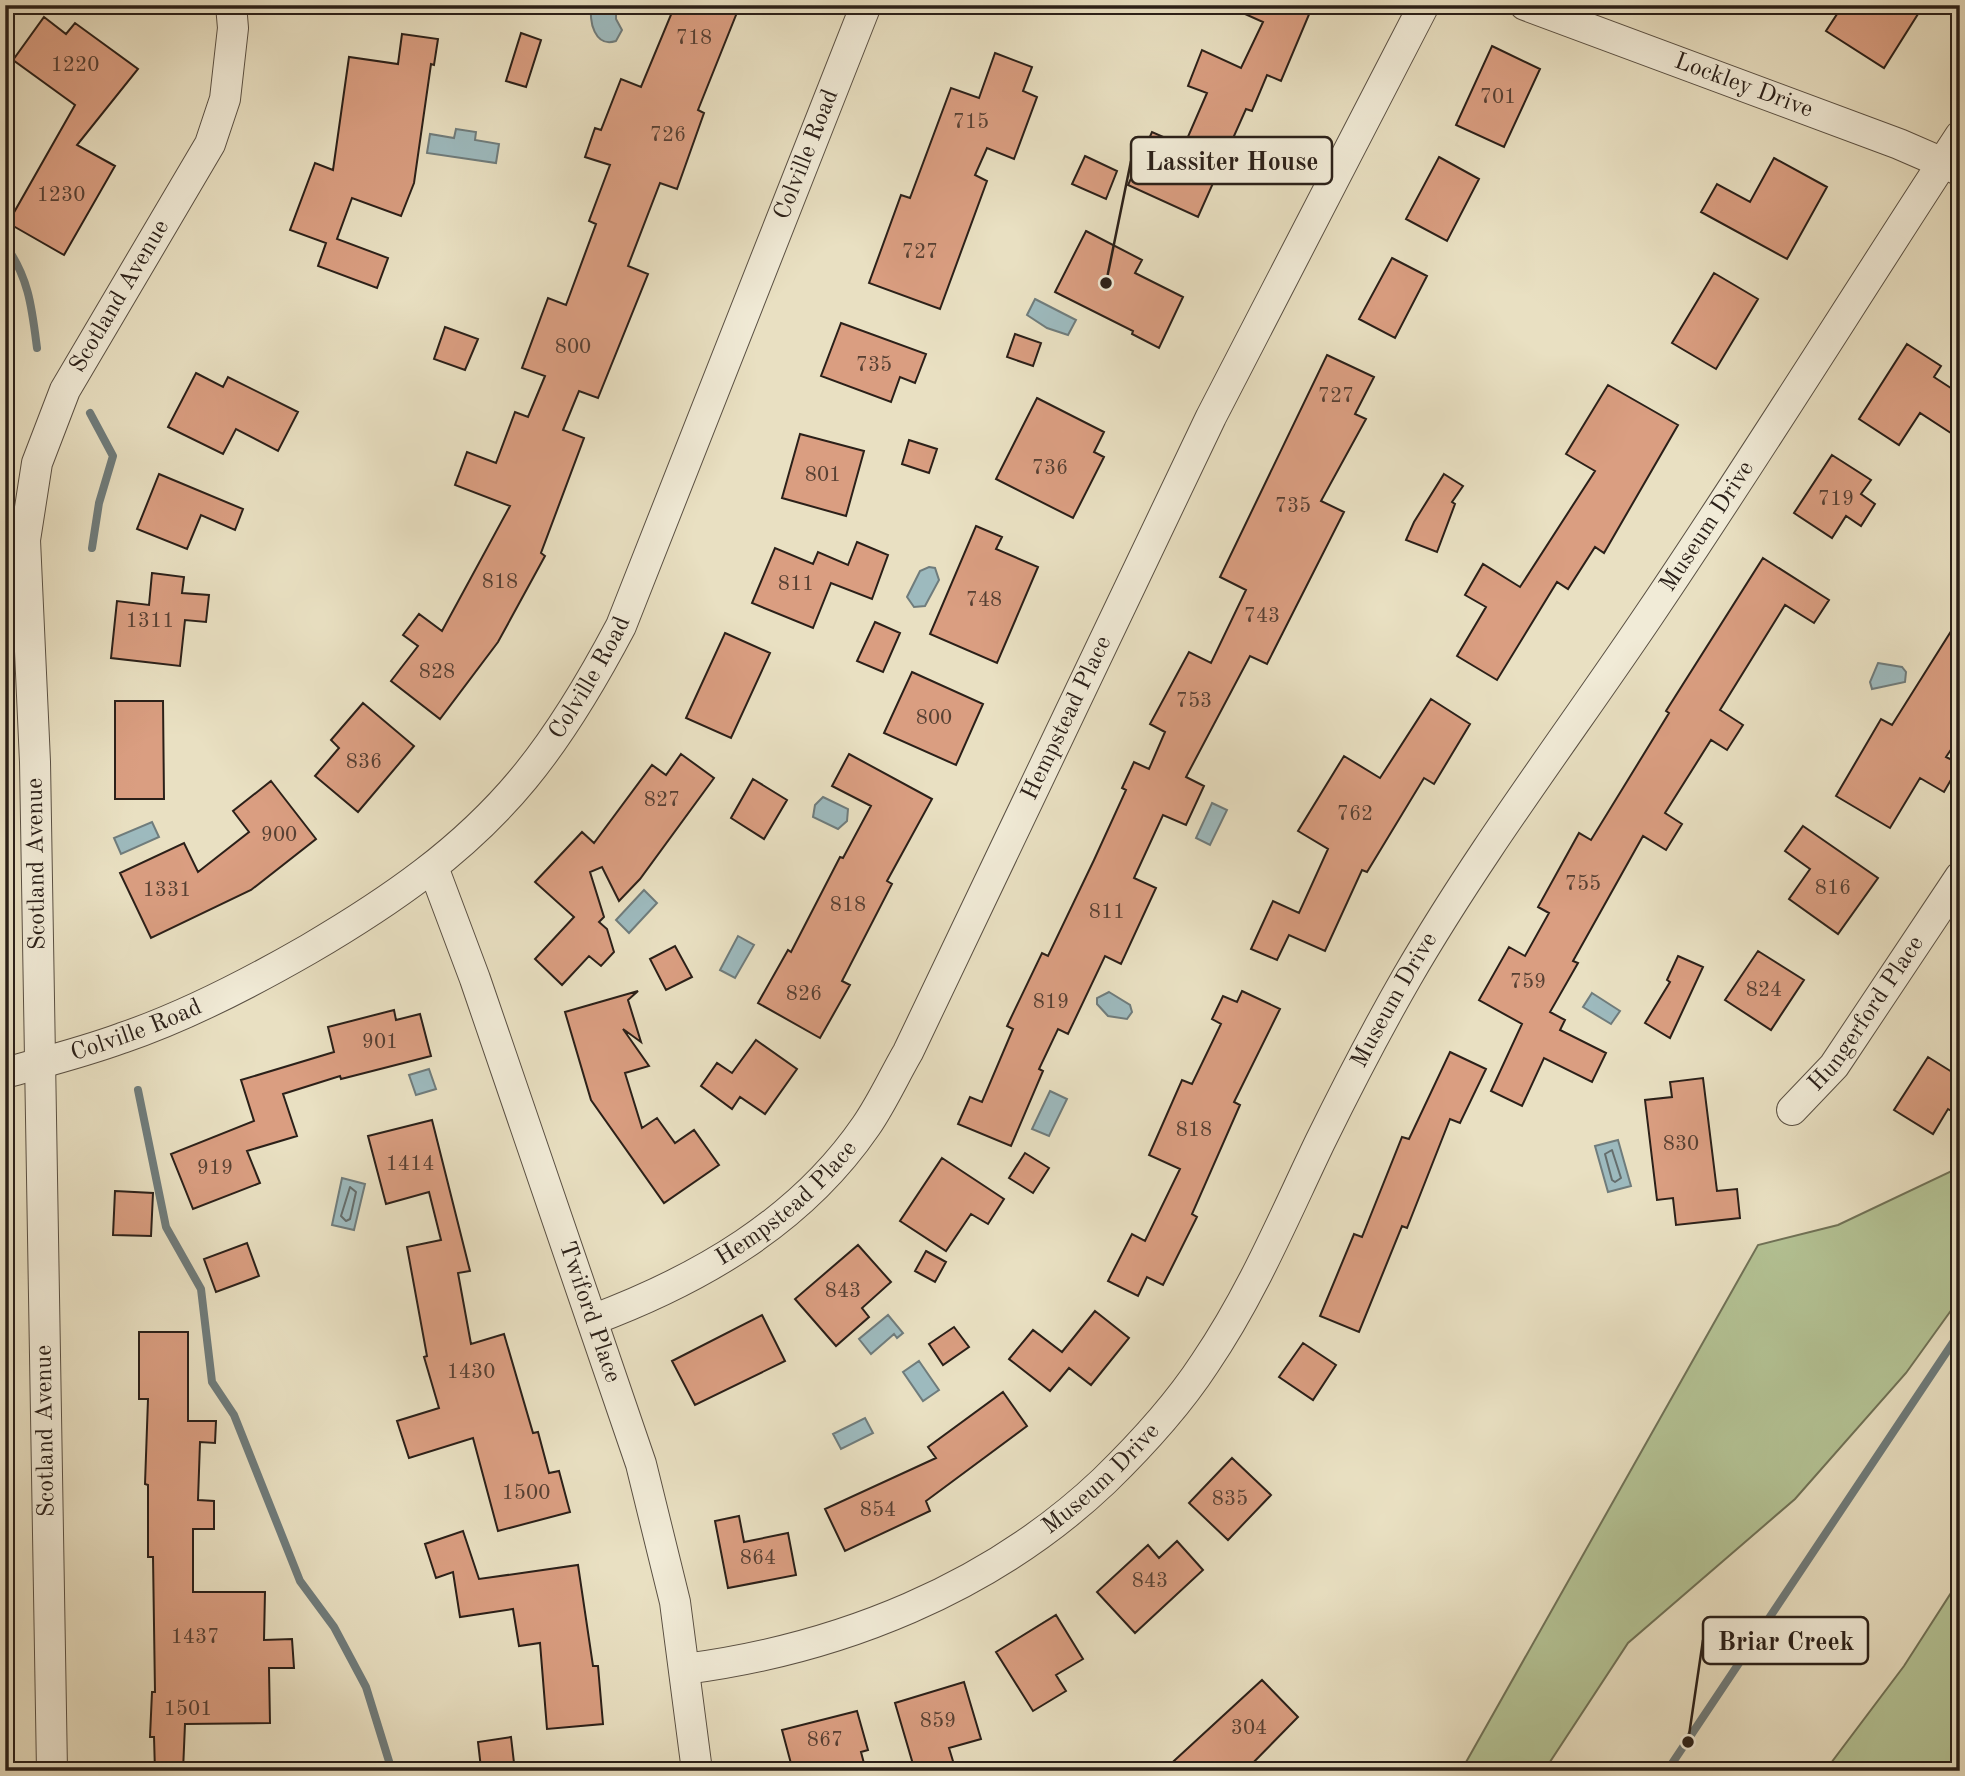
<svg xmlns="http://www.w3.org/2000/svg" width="1965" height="1776" viewBox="0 0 1965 1776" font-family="'Old Standard TT',serif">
<rect width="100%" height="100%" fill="#e9e0c2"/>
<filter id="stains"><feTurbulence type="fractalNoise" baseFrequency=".00286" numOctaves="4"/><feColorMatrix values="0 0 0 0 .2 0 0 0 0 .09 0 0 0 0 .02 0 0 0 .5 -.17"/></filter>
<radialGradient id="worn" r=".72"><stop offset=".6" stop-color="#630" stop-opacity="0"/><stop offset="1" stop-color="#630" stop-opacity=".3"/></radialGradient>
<path fill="#b4c395" stroke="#707257" stroke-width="2" d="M 1960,1167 L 1960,1298 L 1906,1373 L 1795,1499 L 1628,1643 L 1544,1771 L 1461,1771 L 1758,1245 L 1838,1225 Z
M 1960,1579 L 1960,1771 L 1825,1771 L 1904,1666 Z"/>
<path fill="#9dbabe" stroke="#6f7c7c" stroke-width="2" d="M 592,5 L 616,5 L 616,19 L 622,30 L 616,41 C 595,48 588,21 592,5 Z
M 456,129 L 476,132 L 475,140 L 499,144 L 496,163 L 427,153 L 430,134 L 454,138 Z
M 1035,299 L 1076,320 L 1068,335 L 1047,328 L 1027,315 Z
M 929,567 L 935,568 L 939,580 L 925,606 L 914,607 L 907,597 L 920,571 Z
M 1878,663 L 1902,667 L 1906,672 L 1905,682 L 1872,689 L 1870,682 Z
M 823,797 L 848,809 L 847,821 L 838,829 L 813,817 L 815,805 Z
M 1212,803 L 1227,810 L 1210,845 L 1196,838 Z
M 152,822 L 159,837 L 121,854 L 114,838 Z
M 644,890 L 657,903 L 629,933 L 616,920 Z
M 738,936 L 754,945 L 735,978 L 720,970 Z
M 1109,992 L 1130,1005 L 1132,1012 L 1127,1019 L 1108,1016 L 1097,1004 L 1097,998 Z
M 1592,993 L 1620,1011 L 1611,1024 L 1583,1007 Z
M 429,1069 L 436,1089 L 416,1095 L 409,1075 Z
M 1050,1091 L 1067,1099 L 1049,1136 L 1032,1129 Z
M 1618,1140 L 1631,1186 L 1608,1192 L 1595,1146 Z
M 342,1178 L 365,1184 L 354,1230 L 332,1225 Z
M 888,1315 L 903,1333 L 897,1338 L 894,1334 L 871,1354 L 859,1339 Z
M 919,1361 L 939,1390 L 923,1401 L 903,1372 Z
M 865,1418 L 873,1433 L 841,1449 L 833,1434 Z"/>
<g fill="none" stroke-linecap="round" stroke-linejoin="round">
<path stroke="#646d6c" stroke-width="2" d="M 1612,1150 L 1621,1178 L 1615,1182 L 1612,1180 L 1605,1154 Z
M 350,1187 L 356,1192 L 350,1219 L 346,1221 L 341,1216 Z"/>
<path stroke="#6f7c7c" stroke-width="8" d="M 5,245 C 29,277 32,309 37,348
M 90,413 L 113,456 L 99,503 L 92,548
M 138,1090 L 166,1227 L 201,1289 L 212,1382 L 234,1415 L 300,1581 L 334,1627 L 366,1687 L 392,1771
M 1667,1771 L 1960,1332"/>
</g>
<path fill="#da9e81" stroke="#2b2019" stroke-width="2" d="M 675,5 L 740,5 L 698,110 L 704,113 L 677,189 L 660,183 L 628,266 L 648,274 L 598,398 L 579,391 L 563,430 L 584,438 L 541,553 L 545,556 L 498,642 L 440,719 L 391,681 L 418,646 L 403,635 L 419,614 L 442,631 L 510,506 L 455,485 L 467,452 L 496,463 L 515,412 L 528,417 L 545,376 L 522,368 L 548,298 L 566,305 L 596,224 L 589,221 L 610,165 L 585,157 L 595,128 L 601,130 L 621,79 L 641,87 Z
M 1225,5 L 1313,5 L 1281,81 L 1267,75 L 1252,111 L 1246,109 L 1198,217 L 1128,185 L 1152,132 L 1184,146 L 1207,93 L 1188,86 L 1202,50 L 1241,68 L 1263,22 Z
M 1843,5 L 1905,5 L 1918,14 L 1884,68 L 1826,31 Z
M 44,17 L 66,34 L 75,23 L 138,69 L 77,145 L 115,166 L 64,255 L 8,223 L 75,105 L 13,60 Z
M 521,33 L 541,40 L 526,87 L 506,81 Z
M 402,34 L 438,39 L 434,65 L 431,64 L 414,183 L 401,216 L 352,198 L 337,239 L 388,258 L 377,288 L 318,266 L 326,243 L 290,230 L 315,163 L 333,170 L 349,57 L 398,64 Z
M 1492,46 L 1540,69 L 1504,147 L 1456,125 Z
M 995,53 L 1032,67 L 1023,91 L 1037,97 L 1014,159 L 987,148 L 975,175 L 987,181 L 940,309 L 869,283 L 901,195 L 910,198 L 951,88 L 979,98 Z
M 1085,156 L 1117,171 L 1106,199 L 1072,184 Z
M 1439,157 L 1479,179 L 1447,241 L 1406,219 Z
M 1774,158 L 1827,187 L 1787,259 L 1701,212 L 1717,184 L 1750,202 Z
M 1086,231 L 1142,260 L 1135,273 L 1183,297 L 1159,348 L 1132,334 L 1133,331 L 1055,292 Z
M 1392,258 L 1427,276 L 1395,338 L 1359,319 Z
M 1714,273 L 1758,299 L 1716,369 L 1672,343 Z
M 841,323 L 926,354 L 915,383 L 900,377 L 891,402 L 821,376 Z
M 445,327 L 478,339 L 465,370 L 434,359 Z
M 1015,334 L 1041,343 L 1033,366 L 1007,357 Z
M 1907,344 L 1941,366 L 1934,377 L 1960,394 L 1960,439 L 1920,413 L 1899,445 L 1859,419 Z
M 1327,355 L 1374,377 L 1355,414 L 1366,419 L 1321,501 L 1344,512 L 1267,664 L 1250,656 L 1186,777 L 1204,786 L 1186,825 L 1163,815 L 1134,878 L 1156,888 L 1121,964 L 1105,956 L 1068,1034 L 1058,1029 L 1039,1069 L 1043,1071 L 1011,1146 L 958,1124 L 970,1097 L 982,1102 L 1013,1029 L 1007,1026 L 1042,953 L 1048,956 L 1094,860 L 1126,790 L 1122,788 L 1134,762 L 1149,769 L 1165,732 L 1150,724 L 1189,652 L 1211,663 L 1246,590 L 1220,577 Z
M 196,373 L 223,387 L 228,377 L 298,412 L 278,451 L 236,429 L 223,454 L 168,427 Z
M 1608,385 L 1678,425 L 1604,553 L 1595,547 L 1568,589 L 1557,582 L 1497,680 L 1457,656 L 1486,607 L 1465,595 L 1483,564 L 1520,587 L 1595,471 L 1566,454 Z
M 1037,398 L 1104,432 L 1094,452 L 1104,457 L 1073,518 L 996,479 Z
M 800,434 L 864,451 L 846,516 L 782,498 Z
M 909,440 L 937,449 L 929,473 L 902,464 Z
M 1832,455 L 1871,480 L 1861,494 L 1875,504 L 1861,526 L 1846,516 L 1832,538 L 1794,513 Z
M 159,474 L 243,509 L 235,530 L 201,515 L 187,549 L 137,529 Z
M 1444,474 L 1463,486 L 1452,502 L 1455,504 L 1437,552 L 1406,540 L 1414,522 Z
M 976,526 L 1002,537 L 996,549 L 1038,567 L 997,663 L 930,634 Z
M 857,542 L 888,555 L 872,599 L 831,583 L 813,628 L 752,603 L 775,548 L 813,564 L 818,552 L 848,565 Z
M 1763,558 L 1829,600 L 1814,623 L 1785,605 L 1720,710 L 1743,725 L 1727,750 L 1711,740 L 1665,813 L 1682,824 L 1666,850 L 1643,836 L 1573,961 L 1578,963 L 1550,1012 L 1565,1020 L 1560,1030 L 1606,1053 L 1592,1082 L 1544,1058 L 1522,1106 L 1491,1091 L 1522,1024 L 1479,1000 L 1509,947 L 1525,956 L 1549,913 L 1538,907 L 1579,833 L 1591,840 L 1669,713 L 1666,711 Z
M 152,573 L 184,577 L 182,593 L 209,595 L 206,622 L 185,620 L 180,666 L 111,658 L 117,601 L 149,605 Z
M 1960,617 L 1960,736 L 1946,757 L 1960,764 L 1944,792 L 1920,778 L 1890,828 L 1836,796 L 1881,719 L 1892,725 Z
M 875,622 L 900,633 L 883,672 L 857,661 Z
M 725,633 L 770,653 L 731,738 L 686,718 Z
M 912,672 L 983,704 L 956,765 L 884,733 Z
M 1431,699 L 1470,724 L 1434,784 L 1424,778 L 1367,872 L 1362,870 L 1325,951 L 1289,935 L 1277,960 L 1251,949 L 1273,901 L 1299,913 L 1328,849 L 1298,831 L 1344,756 L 1380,778 Z
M 115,701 L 163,701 L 164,799 L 115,799 Z
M 363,703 L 414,746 L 358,812 L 315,776 L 339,748 L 331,740 Z
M 681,754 L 714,778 L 640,879 L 619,901 L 602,867 L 590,872 L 604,917 L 599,922 L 607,929 L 614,952 L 601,966 L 589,956 L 562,985 L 535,959 L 574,917 L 535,882 L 582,832 L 594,843 L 652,765 L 666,775 Z
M 849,754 L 932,799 L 887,881 L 892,884 L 842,981 L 850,985 L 820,1038 L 758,1003 L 788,950 L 791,952 L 840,857 L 843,858 L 871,806 L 832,786 Z
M 753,779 L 787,800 L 764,839 L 731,818 Z
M 271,781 L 316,839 L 251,890 L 151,938 L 120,873 L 184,843 L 198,872 L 249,832 L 233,811 Z
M 1803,826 L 1878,878 L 1838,934 L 1789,899 L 1810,869 L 1785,851 Z
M 675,946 L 692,977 L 666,990 L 650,959 Z
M 1758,951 L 1804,980 L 1771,1030 L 1725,1000 Z
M 1678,956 L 1703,967 L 1670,1038 L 1645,1023 L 1670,982 L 1667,980 Z
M 638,991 L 628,1000 L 641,1042 L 623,1029 L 649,1066 L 625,1073 L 642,1128 L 657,1118 L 675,1143 L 694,1130 L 719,1165 L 664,1203 L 591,1100 L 565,1012 Z
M 1242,991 L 1280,1009 L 1234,1102 L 1240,1105 L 1192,1214 L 1197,1217 L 1163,1285 L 1147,1277 L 1138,1296 L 1108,1281 L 1132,1234 L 1145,1241 L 1180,1169 L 1149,1155 L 1182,1080 L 1192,1084 L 1221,1024 L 1212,1019 L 1223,996 L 1237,1002 Z
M 394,1010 L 396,1020 L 420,1014 L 431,1056 L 341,1079 L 340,1076 L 283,1094 L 297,1136 L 247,1151 L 260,1183 L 193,1209 L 171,1154 L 254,1121 L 241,1080 L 334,1052 L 328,1027 Z
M 756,1040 L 797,1069 L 765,1114 L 740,1097 L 732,1109 L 701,1086 L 717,1063 L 732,1073 Z
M 1450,1052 L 1486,1069 L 1460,1123 L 1450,1119 L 1407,1228 L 1402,1226 L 1359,1332 L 1320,1316 L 1354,1234 L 1362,1237 L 1402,1137 L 1409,1139 Z
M 1928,1057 L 1960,1077 L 1960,1116 L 1948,1109 L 1933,1134 L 1894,1110 Z
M 1703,1078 L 1717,1191 L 1737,1189 L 1740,1218 L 1676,1225 L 1673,1198 L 1657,1200 L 1645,1100 L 1672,1097 L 1670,1082 Z
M 432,1120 L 470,1271 L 458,1273 L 471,1344 L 504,1334 L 533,1433 L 538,1432 L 549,1473 L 559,1471 L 570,1512 L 498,1531 L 473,1438 L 409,1458 L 397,1421 L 439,1408 L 424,1357 L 427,1356 L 407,1247 L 441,1240 L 429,1192 L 386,1204 L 368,1136 Z
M 1025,1153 L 1049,1168 L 1033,1193 L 1009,1178 Z
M 942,1158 L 1004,1199 L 988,1224 L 971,1214 L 946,1251 L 900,1221 Z
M 115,1191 L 153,1193 L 151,1236 L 113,1235 Z
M 247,1243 L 259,1276 L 216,1292 L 204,1259 Z
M 858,1245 L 891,1282 L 862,1308 L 869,1317 L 836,1346 L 795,1299 Z
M 926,1251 L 946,1262 L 935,1282 L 915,1271 Z
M 1095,1311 L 1129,1338 L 1091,1385 L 1069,1368 L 1050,1391 L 1009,1359 L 1033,1330 L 1062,1352 Z
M 762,1315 L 785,1361 L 695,1405 L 672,1361 Z
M 954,1327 L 969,1347 L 943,1365 L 929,1344 Z
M 139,1332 L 188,1332 L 188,1421 L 216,1421 L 215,1443 L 200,1442 L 198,1500 L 214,1501 L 214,1529 L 193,1529 L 193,1592 L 265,1592 L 264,1640 L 292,1639 L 294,1668 L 269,1668 L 270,1723 L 185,1724 L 183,1771 L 155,1771 L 154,1737 L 150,1737 L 152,1692 L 155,1692 L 153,1557 L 148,1557 L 148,1485 L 145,1484 L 148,1399 L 139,1399 Z
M 1303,1343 L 1336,1365 L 1313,1400 L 1279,1377 Z
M 1003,1392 L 1027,1426 L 926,1501 L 930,1511 L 845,1551 L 825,1509 L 936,1458 L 928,1447 Z
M 1232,1458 L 1271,1495 L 1228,1540 L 1189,1503 Z
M 739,1516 L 744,1542 L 788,1533 L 796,1575 L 728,1588 L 715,1521 Z
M 463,1531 L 479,1579 L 578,1565 L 593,1666 L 598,1666 L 603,1724 L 547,1729 L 540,1643 L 519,1646 L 513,1609 L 460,1617 L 453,1572 L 436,1578 L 425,1544 Z
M 1177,1541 L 1203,1570 L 1135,1633 L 1097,1592 L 1148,1545 L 1159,1558 Z
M 1056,1615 L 1083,1659 L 1056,1675 L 1066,1691 L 1033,1711 L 996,1652 Z
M 1262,1680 L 1298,1717 L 1245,1771 L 1163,1771 Z
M 964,1682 L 981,1739 L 949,1748 L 956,1771 L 915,1771 L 895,1703 Z
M 857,1711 L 868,1750 L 861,1752 L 866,1771 L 793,1771 L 782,1730 Z
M 511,1737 L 514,1763 L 481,1768 L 478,1742 Z"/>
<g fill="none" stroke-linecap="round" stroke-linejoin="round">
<defs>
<g id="street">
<path id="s1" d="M 1525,5 L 1899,144 L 1959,170"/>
<path id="s2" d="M 433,867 L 475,979 L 641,1464 L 675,1602 L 697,1771"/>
<path id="s3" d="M 5,1073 C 44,1062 84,1052 122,1038 C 187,1016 250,983 309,949 C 389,902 464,851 524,778 C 562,732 593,679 621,626 L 866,5"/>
<path id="s4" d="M 1792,1110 L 1834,1066 L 1960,877"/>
<path id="s5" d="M 592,1320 C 699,1280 800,1222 866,1126 C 882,1103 894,1076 908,1052 L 1211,417 L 1424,5"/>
<path id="s6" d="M 685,1669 C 839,1649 990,1589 1104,1481 C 1141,1445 1177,1406 1205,1363 C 1252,1294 1284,1217 1320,1142 C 1347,1087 1376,1031 1407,977 C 1480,851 1568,735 1649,615 C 1756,457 1856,295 1960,136"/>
<path id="s7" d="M 52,1771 L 35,762 L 25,540 L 37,463 L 65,390 L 210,144 L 225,99 L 233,28 L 231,5"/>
</g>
</defs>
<use href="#street" stroke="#5a5043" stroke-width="32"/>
<use href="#street" stroke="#f1ebd7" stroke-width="30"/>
</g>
<g text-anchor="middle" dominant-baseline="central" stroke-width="6" stroke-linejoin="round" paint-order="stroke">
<g font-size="21" fill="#574033">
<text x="694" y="38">718</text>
<text x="75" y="65">1220</text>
<text x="1498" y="97">701</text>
<text x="971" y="122">715</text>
<text x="668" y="135">726</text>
<text x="61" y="195">1230</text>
<text x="920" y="252">727</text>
<text x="573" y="347">800</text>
<text x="874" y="365">735</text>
<text x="1336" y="396">727</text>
<text x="1050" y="468">736</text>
<text x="823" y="475">801</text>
<text x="1836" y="499">719</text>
<text x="1293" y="506">735</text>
<text x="500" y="582">818</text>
<text x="796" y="584">811</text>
<text x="984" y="600">748</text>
<text x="1262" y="616">743</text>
<text x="150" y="621">1311</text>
<text x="437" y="672">828</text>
<text x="1194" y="701">753</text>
<text x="934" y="718">800</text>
<text x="364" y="762">836</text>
<text x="662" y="800">827</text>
<text x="1355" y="814">762</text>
<text x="279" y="835">900</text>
<text x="1583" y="884">755</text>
<text x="1833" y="888">816</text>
<text x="167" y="890">1331</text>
<text x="848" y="905">818</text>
<text x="1107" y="912">811</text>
<text x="1528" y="982">759</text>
<text x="1764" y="990">824</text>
<text x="804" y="994">826</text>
<text x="1051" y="1002">819</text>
<text x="380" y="1042">901</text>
<text x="1194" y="1130">818</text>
<text x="1681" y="1144">830</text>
<text x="410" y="1164">1414</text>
<text x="215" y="1168">919</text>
<text x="843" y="1291">843</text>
<text x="471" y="1372">1430</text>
<text x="526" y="1493">1500</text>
<text x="1230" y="1499">835</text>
<text x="878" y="1510">854</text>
<text x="758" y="1558">864</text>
<text x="1150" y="1581">843</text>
<text x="195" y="1637">1437</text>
<text x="188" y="1709">1501</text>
<text x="938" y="1721">859</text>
<text x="1249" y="1728">304</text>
<text x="825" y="1740">867</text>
</g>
<g font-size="24" fill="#2b2019" stroke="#f1ebd7">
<text stroke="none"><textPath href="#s1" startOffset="233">Lockley Drive</textPath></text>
<text stroke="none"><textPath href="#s3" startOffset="1293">Colville Road</textPath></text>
<text stroke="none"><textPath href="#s7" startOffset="1496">Scotland Avenue</textPath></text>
<text stroke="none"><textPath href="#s6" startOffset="1600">Museum Drive</textPath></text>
<text stroke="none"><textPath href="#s3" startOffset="726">Colville Road</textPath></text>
<text stroke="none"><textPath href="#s5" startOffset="796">Hempstead Place</textPath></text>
<text transform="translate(37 864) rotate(-91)">Scotland Avenue</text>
<text stroke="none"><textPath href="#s6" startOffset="1032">Museum Drive</textPath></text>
<text stroke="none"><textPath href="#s4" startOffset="122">Hungerford Place</textPath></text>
<text stroke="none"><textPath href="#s3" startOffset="138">Colville Road</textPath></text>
<text stroke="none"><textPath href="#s5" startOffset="229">Hempstead Place</textPath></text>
<text stroke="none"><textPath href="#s2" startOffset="472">Twiford Place</textPath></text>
<text transform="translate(46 1431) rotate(-91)">Scotland Avenue</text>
<text stroke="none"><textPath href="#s6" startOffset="466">Museum Drive</textPath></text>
</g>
</g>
<path fill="none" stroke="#2b2019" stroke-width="2.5" d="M1106 283L1131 161M1688 1742L1703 1640"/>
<g fill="#2b2019" stroke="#f1ebd7" stroke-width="2.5">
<circle cx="1106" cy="283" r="7"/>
<circle cx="1688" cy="1742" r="7"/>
</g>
<g fill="#f1ebd7" stroke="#2b2019" stroke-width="2.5">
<rect x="1131" y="137" width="201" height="47" rx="7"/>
<rect x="1703" y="1617" width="165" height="47" rx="7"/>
</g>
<g font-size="26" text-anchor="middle" font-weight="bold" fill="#2b2019">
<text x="1232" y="170">Lassiter House</text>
<text x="1786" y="1650">Briar Creek</text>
</g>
<rect width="1965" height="1776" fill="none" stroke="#e9e0c2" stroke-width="28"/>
<rect x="7" y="7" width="1951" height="1762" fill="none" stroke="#2b2019" stroke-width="3.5"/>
<rect x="14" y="14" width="1937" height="1748" fill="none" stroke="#2b2019" stroke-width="2"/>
<rect width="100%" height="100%" filter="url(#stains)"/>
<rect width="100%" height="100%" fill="url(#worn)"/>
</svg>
